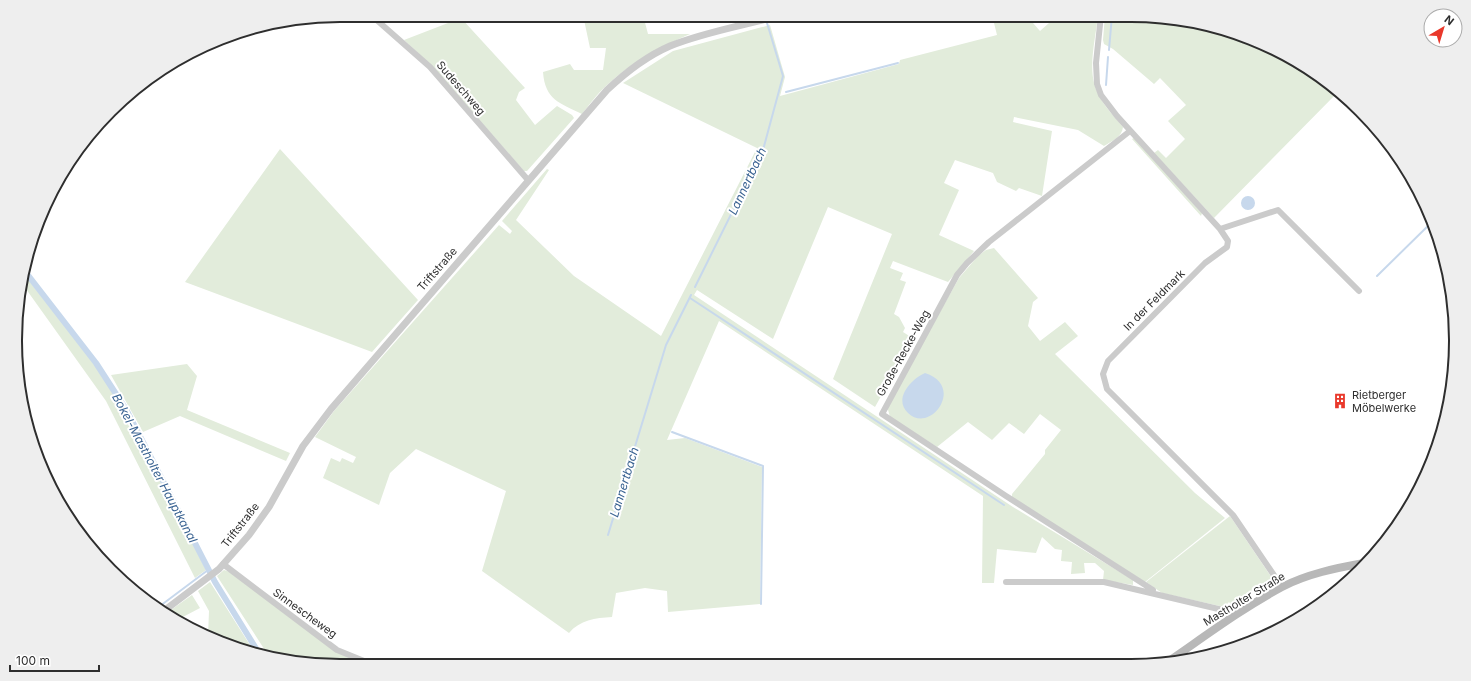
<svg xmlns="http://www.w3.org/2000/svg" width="1471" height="681" viewBox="0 0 1471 681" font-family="Inter,sans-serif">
<rect width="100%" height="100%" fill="#fff"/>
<path fill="#e2ecdb" d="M 583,15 L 643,15 L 648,34 L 690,34 C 660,47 630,63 606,86 C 597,94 589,105 582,114 C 560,103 545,100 543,72 L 570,64 L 574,70 L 603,70 L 606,48 L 590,48 Z
M 1004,15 L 1026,15 L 1040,31 L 1058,15 L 1098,15 C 1096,36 1089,62 1094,83 C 1098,100 1112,114 1123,127 C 1122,137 1112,141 1104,146 L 1078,130 L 1014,117 L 1013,122 L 1052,131 L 1042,196 L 1019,188 L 1016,191 L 997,182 L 993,173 L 955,160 L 944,183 L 959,190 L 939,235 L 974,251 L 948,282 L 893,261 L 890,268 L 903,273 L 900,280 L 906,282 L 894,314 L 899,317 L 905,328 L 903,332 L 914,339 L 902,359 L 899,358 L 897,362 L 899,364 L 875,407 L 833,379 L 892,234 L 828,207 L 773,339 L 697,290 L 694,295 L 1013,507 L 1133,580 L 1133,585 L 1103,580 L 1104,571 L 1095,563 L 1084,563 L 1085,573 L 1071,574 L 1072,562 L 1061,561 L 1062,550 L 1055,549 L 1042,537 L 1036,553 L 997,549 L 994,583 L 982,583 L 983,496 L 719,321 L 667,440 L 685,438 L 762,467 L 760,604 L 668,612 L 667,591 L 645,588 L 616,593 L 612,617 C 595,618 580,620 569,633 L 482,571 L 506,491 L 416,449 L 390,473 L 379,505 L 323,478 L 331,458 L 340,462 L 342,458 L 353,463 L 356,457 L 315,437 L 334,411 L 499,225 L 510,234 L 512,231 L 502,221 L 547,169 L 549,170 L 516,220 L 574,276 L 661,336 L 757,148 L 623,83 L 673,51 L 770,25 L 785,77 L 780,96 L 899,64 L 900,60 L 997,35 L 993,19 Z
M 1105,15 L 1131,15 L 1194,21 L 1255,40 L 1311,70 L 1338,92 L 1214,218 L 1154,153 L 1158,150 L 1166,158 L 1185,139 L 1168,121 L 1186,105 L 1160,78 L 1154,84 L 1113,49 L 1104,44 L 1103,40 Z
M 461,18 L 525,88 L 519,92 L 516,100 L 535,125 L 557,106 L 572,115 L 574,118 L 527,171 L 524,171 L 432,66 L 404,40 Z
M 1134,138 L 1202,213 L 1201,216 L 1132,139 Z
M 280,149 L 418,300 L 372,352 L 185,282 Z
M 994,248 L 1038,298 L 1033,302 L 1028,326 L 1040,341 L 1065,322 L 1078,336 L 1055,354 L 1195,493 L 1225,518 L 1145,582 L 1012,497 L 1012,494 L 1045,454 L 1045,450 L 1061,430 L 1040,414 L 1024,434 L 1009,423 L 992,440 L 968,422 L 937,447 L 890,417 L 887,406 L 959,278 L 978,256 L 986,250 Z
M 23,273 L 95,364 L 125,412 L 206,570 L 195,578 L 106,401 L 21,282 Z
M 187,364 L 197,376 L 187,410 L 290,453 L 286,461 L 180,416 L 143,432 L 111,375 Z
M 1230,516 L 1272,578 L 1241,597 L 1232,606 L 1229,602 L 1224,607 L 1162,593 L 1146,582 Z
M 224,570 L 230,572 L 320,640 L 373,666 L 340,666 L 270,658 L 217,576 Z
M 210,582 L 255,653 L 216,641 L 208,636 L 209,611 L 198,591 Z
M 192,595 L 200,608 L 179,619 L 168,612 Z"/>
<path fill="#c7d8ec" d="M1241 203a7 7 0 1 1 14 0a7 7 0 1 1-14 0Z
M 925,373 C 966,386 930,435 908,413 C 893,399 911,379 925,373 Z"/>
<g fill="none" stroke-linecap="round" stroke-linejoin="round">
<path stroke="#c7d8ec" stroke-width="2" d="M 1109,50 L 1112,15
M 1106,85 L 1108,57
M 786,92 L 898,63
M 1377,276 L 1433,221
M 695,287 L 763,150 L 783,76 L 767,23
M 690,298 L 1004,505
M 672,432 L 763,466 L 761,604
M 608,535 L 666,345 L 691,295
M 160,606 L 208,570"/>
<path stroke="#c7d8ec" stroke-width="6" d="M 24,270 L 96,363 L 127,411 L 215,582 L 260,655"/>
<path stroke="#cbcbcb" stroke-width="6" d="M 371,15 L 430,67 L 528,180
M 1101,15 L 1096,63 L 1097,84 L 1101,95 L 1117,116 L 1220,229 L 1228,241 L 1227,247 L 1205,263 L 1108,361 L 1103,374 L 1107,389 L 1233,515 L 1282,587
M 1130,131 L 989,242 L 967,263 L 957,275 L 882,414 L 1006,496 L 1153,590 L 1152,593
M 1220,229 L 1278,210 L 1359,291
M 223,564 L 337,650 L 369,663 L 382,666
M 1006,582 L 1104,582 L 1227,611 L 1233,617"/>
<path stroke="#cbcbcb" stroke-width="7" d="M 165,610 L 219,569 L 249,535 L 269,507 L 303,446 L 331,409 L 607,90 C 625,73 647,56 670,46 C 704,32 746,25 782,15"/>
<path stroke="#b8b8b8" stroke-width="8" d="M 1166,663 C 1204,637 1241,609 1282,587 C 1307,574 1336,568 1364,563"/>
</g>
<defs>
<symbol id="building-bare" viewBox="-9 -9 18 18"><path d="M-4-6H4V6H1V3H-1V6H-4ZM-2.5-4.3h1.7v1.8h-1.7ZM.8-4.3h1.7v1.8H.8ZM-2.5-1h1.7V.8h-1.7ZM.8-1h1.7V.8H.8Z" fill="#e9382b" stroke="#fff" stroke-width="2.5" paint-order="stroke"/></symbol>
</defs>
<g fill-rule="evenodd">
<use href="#building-bare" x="1329" y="390" width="22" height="22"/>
</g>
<g text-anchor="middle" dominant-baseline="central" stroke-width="4" stroke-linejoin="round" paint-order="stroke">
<g font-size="11" fill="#2e2e2e" stroke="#fff">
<text transform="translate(461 88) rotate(49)">Sudeschweg</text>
<text transform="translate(437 269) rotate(-49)">Triftstraße</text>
<text transform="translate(1154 300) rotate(-45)">In der Feldmark</text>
<text transform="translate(903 353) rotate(-61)">Große-Recke-Weg</text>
<text transform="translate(240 525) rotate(-52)">Triftstraße</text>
<text transform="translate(1244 599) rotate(-31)">Mastholter Straße</text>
<text transform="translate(305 613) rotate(36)">Sinnescheweg</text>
</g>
<g font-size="11" fill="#2e2e2e" stroke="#fff" text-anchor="start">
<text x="1352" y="395">Rietberger<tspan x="1352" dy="13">Möbelwerke</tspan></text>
</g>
<g font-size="12" font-style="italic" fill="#3a6392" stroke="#fff">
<text transform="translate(747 181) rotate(-65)">Lannertbach</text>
<text transform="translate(155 468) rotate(62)">Bokel-Mastholter Hauptkanal</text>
<text transform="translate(624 482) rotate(-73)">Lannertbach</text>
</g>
</g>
<path d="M0 0H1471V681H0ZM340 22H1131A318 318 0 0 1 1449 340V341A318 318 0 0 1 1131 659H340A318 318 0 0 1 22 341V340A318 318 0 0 1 340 22Z" fill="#eee" fill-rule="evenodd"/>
<path fill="none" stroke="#2e2e2e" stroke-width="2" d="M340 22H1131A318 318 0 0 1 1449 340V341A318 318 0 0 1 1131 659H340A318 318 0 0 1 22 341V340A318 318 0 0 1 340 22Z"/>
<g transform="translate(1443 28) rotate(38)"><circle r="19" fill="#ffffff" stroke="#ababab"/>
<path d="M0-3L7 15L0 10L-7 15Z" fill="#e9382b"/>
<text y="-6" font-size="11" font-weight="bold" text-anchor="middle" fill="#2e2e2e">N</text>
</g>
<path d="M10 665v6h89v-6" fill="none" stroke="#2e2e2e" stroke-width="2"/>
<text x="16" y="665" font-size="12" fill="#2e2e2e" stroke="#ffffff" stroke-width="3" paint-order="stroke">100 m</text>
</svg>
